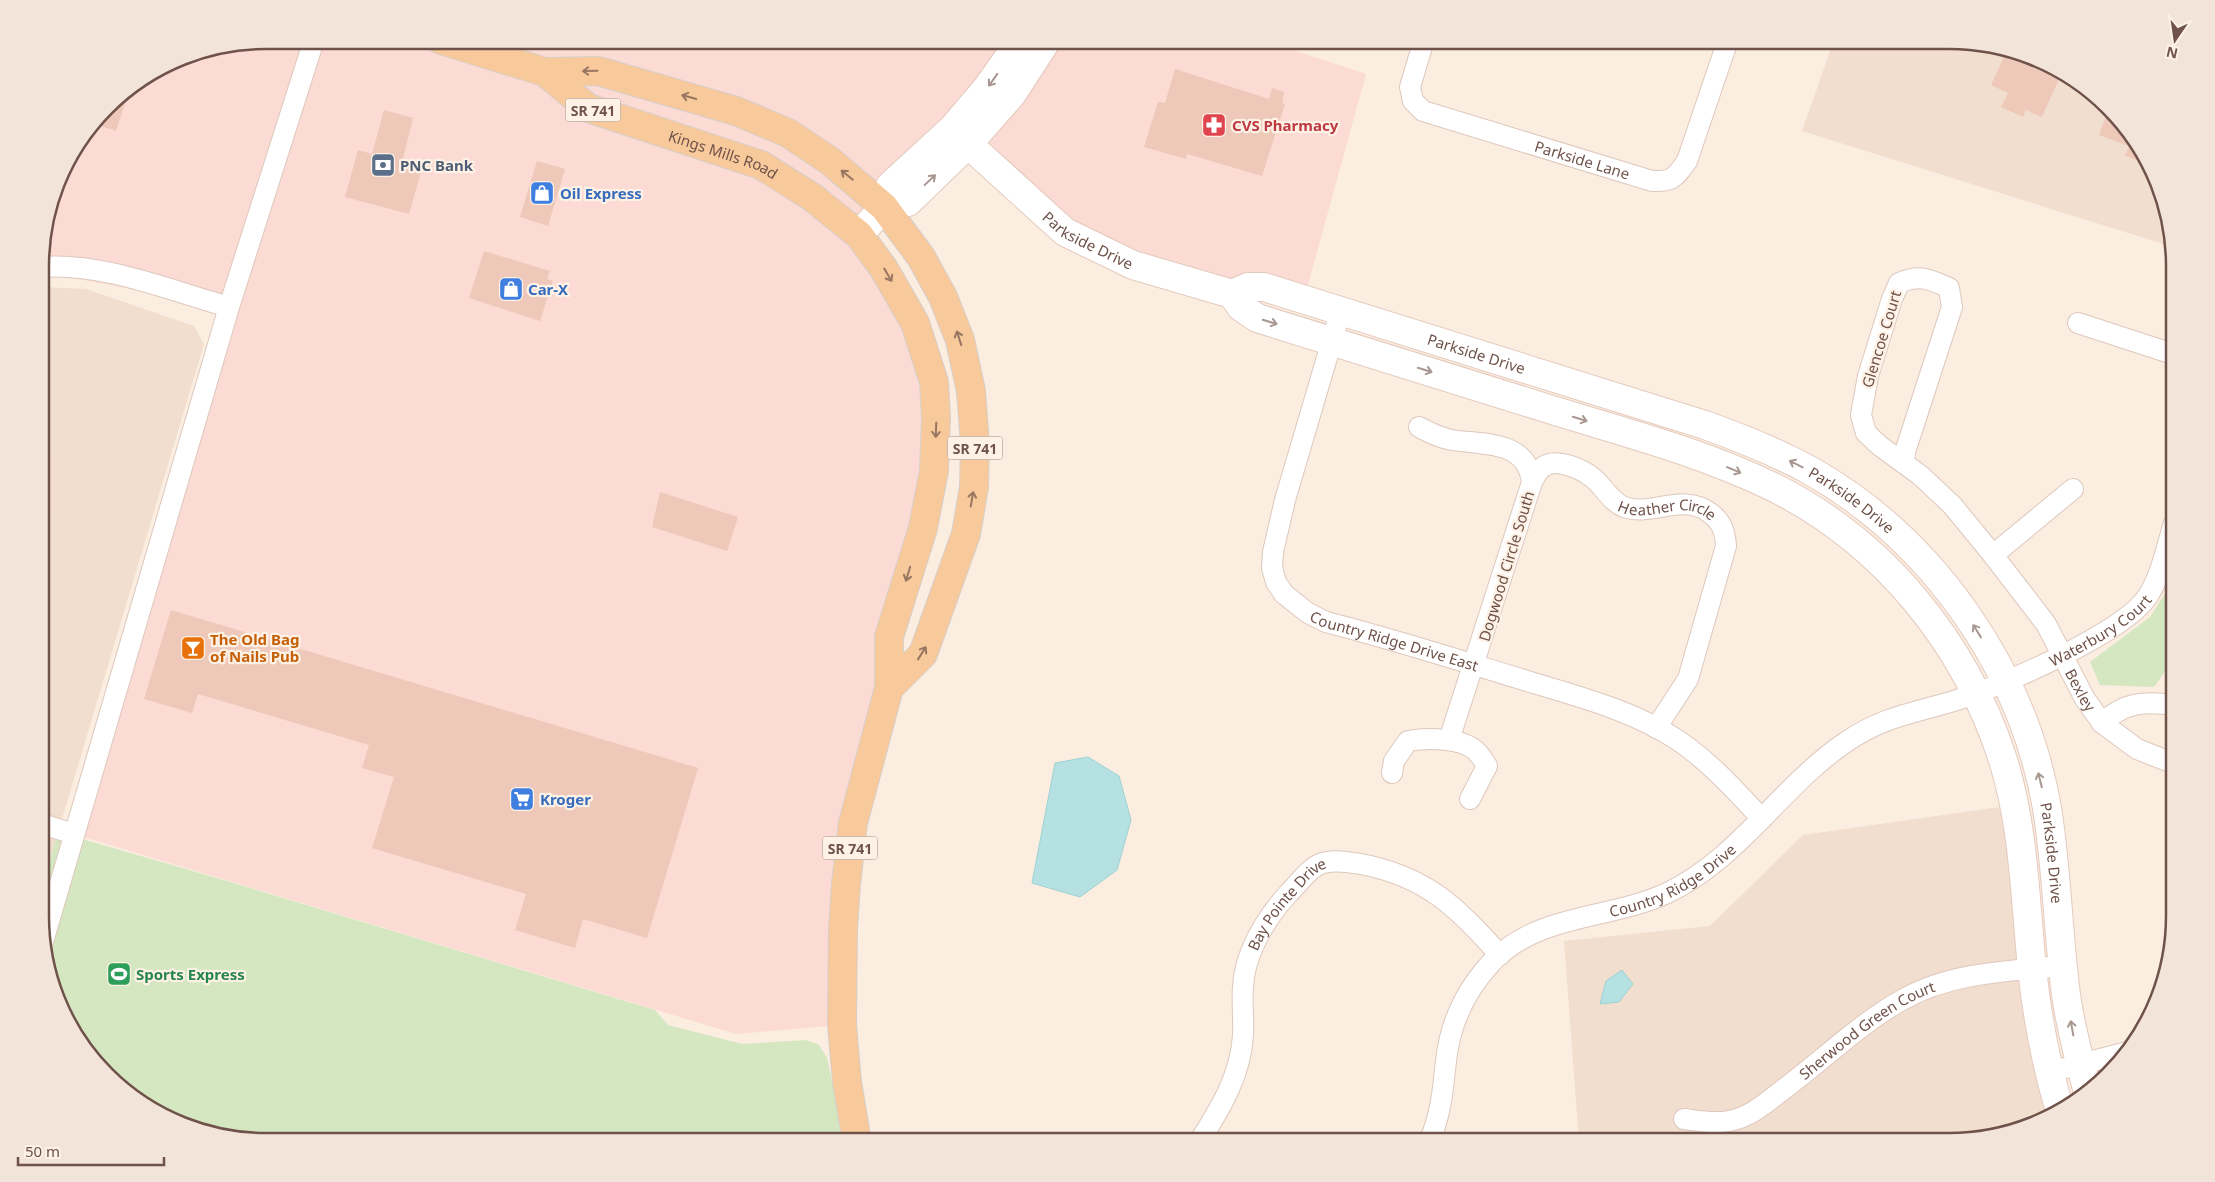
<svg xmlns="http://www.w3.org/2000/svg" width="2215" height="1182" viewBox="0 0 2215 1182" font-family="'Noto Sans',sans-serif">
<rect width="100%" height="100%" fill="#fbede0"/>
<path fill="#f2decf" d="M 1834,40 L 1949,40 L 2049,63 L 2098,96 L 2137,140 L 2173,236 L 2173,247 L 1802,131 Z
M 41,287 L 86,289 L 194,326 L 204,344 L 42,886 Z
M 2014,805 L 2060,1111 L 2022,1130 L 1964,1142 L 1579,1142 L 1564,941 L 1710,926 L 1803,835 Z"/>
<path fill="#fbdbd4" d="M 266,40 L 1262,40 L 1366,74 L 1304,299 L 1133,265 L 968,144 L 860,235 L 884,269 L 936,417 L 866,768 L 842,1025 L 736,1034 L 74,834 L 229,307 L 41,272 L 41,251 L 63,166 L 117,96 L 180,57 Z"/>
<path fill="#d4e7c0" d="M 2174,580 L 2174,658 L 2154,687 L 2100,685 L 2090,662 L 2150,617 Z
M 58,832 L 217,878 L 655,1010 L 668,1025 L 742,1044 L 806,1040 L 819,1045 L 827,1058 L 845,1142 L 266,1142 L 166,1119 L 86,1053 L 57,1002 L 42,946 L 42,886 Z"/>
<path fill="#b6e1e2" stroke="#9dd2d4" d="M 1088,757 L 1119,776 L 1131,820 L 1117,870 L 1080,897 L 1032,883 L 1055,763 Z
M 1622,970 L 1633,984 L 1619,1002 L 1600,1004 L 1606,981 Z"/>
<path fill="#eec8b9" d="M 2005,55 L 2059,79 L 2042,117 L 2026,110 L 2023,117 L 2001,107 L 2008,93 L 1991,85 Z
M 1175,69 L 1269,99 L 1272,88 L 1284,92 L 1282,103 L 1285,104 L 1262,176 L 1187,154 L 1186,159 L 1144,147 L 1158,102 L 1165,103 Z
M 130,88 L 116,131 L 95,124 L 117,96 Z
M 2109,108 L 2137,140 L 2140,150 L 2137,160 L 2125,156 L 2129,146 L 2099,135 Z
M 384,110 L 413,118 L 402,162 L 422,168 L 409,214 L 345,197 L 358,150 L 372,154 Z
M 537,161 L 565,169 L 548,226 L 520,217 Z
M 484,251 L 550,271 L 547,279 L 553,281 L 540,321 L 469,298 Z
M 660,492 L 738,517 L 727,551 L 652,527 Z
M 171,610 L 698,768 L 647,938 L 583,919 L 575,948 L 515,930 L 526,894 L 372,848 L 394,777 L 362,768 L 369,745 L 198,694 L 192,713 L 144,699 Z"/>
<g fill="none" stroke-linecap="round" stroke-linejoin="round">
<defs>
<g id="street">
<path id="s1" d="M 1424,40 L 1410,87 L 1413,101 L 1423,111 L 1652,181 C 1672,182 1675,178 1687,161 L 1728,40"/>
<path d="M 41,267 C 102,262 171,291 229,307"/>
<path id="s2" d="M 1341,310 L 1285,500 L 1273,552 L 1272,568 L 1276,582 L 1284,594 L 1308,613 L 1326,622 C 1393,639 1458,660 1524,680 C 1576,696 1633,710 1679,741 C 1711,763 1736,791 1762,819"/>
<path d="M 2078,323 L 2173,354"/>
<path d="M 1419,427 C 1430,433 1440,438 1452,440 C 1484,445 1527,440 1532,482 L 1449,740"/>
<path id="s3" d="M 1904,463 L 1905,452 L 1952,307 L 1949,288 C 1930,279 1919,274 1899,283 L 1892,299 L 1868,376 L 1861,415 L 1866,433 L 1880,446 L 1920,475 L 1952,505 L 1993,555 L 2046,624 L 2085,699 L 2102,723 L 2137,749 L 2175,764"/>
<path id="s4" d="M 1532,482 C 1535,477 1538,470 1543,467 C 1556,457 1582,469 1593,478 C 1603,486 1611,502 1624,507 C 1652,517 1683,492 1710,513 C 1722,522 1725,531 1726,546 L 1688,679 L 1656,728"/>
<path d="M 1993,555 L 2073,489"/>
<path d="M 2102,723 C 2125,702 2144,701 2174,705"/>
<path d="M 1392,773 L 1394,761 L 1408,741 C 1426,738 1461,737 1476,751 C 1480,755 1484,761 1487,766 L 1470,799"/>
<path d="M 42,824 L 74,834"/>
<path d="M 42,945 L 229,307 L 314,40"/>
<path d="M 2049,1072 L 2128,1052"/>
<path id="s5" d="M 1684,1119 C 1699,1121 1714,1124 1729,1121 C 1751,1117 1767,1102 1784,1089 C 1823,1060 1859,1024 1902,1000 C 1951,972 2009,971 2063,966"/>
<path id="s6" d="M 1199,1142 C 1220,1109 1241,1075 1243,1035 C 1244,1011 1240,990 1246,967 C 1253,940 1270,913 1289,893 C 1298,884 1308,869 1320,864 C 1331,859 1349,862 1361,864 C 1428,877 1456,907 1500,955"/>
<path id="s7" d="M 1429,1142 C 1441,1115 1443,1089 1446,1061 C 1450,1024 1466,990 1491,963 C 1537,913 1610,920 1667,893 C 1739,859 1782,785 1846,742 C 1884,716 1915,713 1957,700 C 2001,686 2124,633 2148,596 C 2161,575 2167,546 2174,523"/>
</g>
<g id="secondary">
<path id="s8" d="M 968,144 L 1065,232 L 1133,265 L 1232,294 L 1241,307 L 1257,318 C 1355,348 1452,379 1549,409 C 1623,432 1701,452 1771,486 C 1883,541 1965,642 2003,760 C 2024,827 2025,899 2032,968 C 2037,1017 2046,1064 2060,1111"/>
<path d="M 890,200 L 908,202 L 968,144 L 1012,94 L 1047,40"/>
<path d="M 859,235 L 890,200 L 890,186 L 953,128 L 987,88 L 1021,40"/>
<path id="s9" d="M 1232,294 L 1248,287 L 1264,287 L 1705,425 C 1741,438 1777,452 1811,471 C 1934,541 2023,670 2047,808 C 2057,870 2058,933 2066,995 C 2071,1028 2079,1060 2088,1092"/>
</g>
<g id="primary">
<path d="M 441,40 L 545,72 L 598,71 L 736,111 L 788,133 L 830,161 L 884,207 L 921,257 L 943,297 L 960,340 L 971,391 L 975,444 L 974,487 L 966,534 L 923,654 L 889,688"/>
<path id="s10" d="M 545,72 L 588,108 L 761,165 L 812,197 L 859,235 L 884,269 L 915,323 L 934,382 L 936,417 L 934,471 L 923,528 L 889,637 L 889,688 L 853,823 L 846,884 L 843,929 L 842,1025 L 847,1082 L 857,1142"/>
</g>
</defs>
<use href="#street" stroke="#dec8bd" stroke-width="22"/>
<use href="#secondary" stroke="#e4cabd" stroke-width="30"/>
<use href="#primary" stroke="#d7cfcc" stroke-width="30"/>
<use href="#street" stroke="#fff" stroke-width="20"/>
<use href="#secondary" stroke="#fff" stroke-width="28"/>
<use href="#primary" stroke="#f7c99b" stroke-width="28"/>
</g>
<defs><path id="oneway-shaft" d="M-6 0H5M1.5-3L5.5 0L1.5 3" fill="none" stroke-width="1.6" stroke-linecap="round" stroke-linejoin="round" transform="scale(1.25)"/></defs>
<g stroke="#987662">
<use href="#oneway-shaft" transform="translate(590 71) rotate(179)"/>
<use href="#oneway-shaft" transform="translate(689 97) rotate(-164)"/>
<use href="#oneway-shaft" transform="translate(847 175) rotate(-141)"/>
<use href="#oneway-shaft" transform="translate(888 275) rotate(60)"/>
<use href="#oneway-shaft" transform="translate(959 338) rotate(-108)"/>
<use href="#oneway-shaft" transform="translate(936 430) rotate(92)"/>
<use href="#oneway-shaft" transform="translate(972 499) rotate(-80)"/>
<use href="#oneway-shaft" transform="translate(908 574) rotate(107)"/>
<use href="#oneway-shaft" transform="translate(922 653) rotate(-58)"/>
</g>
<g stroke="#a99792">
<use href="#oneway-shaft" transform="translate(993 80) rotate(125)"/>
<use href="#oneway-shaft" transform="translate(930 180) rotate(-43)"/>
<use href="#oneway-shaft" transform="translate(1270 322) rotate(17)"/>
<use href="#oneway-shaft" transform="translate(1425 370) rotate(17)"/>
<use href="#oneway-shaft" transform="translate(1580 419) rotate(17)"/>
<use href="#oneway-shaft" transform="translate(1796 464) rotate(-153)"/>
<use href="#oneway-shaft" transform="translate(1734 470) rotate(23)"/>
<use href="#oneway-shaft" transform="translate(1977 631) rotate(-122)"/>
<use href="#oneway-shaft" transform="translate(2040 780) rotate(-104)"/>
<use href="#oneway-shaft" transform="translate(2072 1028) rotate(-100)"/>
</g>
<defs>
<symbol id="pharmacy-square" viewBox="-11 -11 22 22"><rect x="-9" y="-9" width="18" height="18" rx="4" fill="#e0444e" stroke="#fef1e5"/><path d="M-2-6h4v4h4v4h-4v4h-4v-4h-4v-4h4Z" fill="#fff"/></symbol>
<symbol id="bank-square" viewBox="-11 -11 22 22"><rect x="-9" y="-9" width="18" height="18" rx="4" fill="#5c6f8a" stroke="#fef1e5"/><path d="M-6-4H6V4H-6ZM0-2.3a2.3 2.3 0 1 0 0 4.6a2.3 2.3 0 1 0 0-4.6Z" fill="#fff"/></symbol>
<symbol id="shop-square" viewBox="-11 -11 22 22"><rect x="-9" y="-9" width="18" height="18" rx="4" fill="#3f7fe0" stroke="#fef1e5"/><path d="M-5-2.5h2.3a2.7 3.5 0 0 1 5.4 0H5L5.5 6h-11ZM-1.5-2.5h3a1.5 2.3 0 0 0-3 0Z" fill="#fff"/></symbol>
<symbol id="bar-square" viewBox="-11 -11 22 22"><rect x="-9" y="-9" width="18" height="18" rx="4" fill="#e8710a" stroke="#fef1e5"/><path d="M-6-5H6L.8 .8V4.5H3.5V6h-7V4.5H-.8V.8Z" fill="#fff"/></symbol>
<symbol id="supermarket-square" viewBox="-11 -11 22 22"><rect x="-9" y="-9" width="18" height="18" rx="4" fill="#3f7fe0" stroke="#fef1e5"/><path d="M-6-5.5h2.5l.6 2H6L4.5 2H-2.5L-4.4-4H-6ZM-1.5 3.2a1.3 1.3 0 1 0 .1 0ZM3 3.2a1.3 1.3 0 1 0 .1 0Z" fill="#fff"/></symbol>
<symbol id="stadium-square" viewBox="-11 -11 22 22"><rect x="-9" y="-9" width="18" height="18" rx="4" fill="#2e9e5b" stroke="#fef1e5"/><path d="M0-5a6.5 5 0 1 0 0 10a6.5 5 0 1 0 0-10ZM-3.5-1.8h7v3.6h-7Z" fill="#fff"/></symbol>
</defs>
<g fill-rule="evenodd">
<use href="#pharmacy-square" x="1200" y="111" width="28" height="28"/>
<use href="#bank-square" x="369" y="151" width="28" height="28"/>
<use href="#shop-square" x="528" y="179" width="28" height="28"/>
<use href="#shop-square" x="497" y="275" width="28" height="28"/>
<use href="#bar-square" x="179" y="634" width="28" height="28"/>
<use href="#supermarket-square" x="508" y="785" width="28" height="28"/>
<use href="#stadium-square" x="105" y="960" width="28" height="28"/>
</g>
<g text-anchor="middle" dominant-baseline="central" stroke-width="4.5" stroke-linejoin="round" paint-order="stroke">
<g fill="#fef1e5" stroke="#9a8278" stroke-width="1">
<rect x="565.5" y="98.5" width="55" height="23" rx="4"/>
<rect x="947.5" y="436.5" width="55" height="23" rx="4"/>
<rect x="822.5" y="836.5" width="55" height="23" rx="4"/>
</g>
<g font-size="14" font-weight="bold" fill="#6f5249">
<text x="593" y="110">SR 741</text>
<text x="975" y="448">SR 741</text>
<text x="850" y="848">SR 741</text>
</g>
<g font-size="15" font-weight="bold" fill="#be3a42" stroke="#fef1e5" text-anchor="start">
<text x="1232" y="125">CVS Pharmacy</text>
</g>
<g font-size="15" fill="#6f5249" stroke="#fef1e5">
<text stroke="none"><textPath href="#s10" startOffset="199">Kings Mills Road</textPath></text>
<text stroke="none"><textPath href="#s1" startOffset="244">Parkside Lane</textPath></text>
<text stroke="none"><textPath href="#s8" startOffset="155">Parkside Drive</textPath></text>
<text transform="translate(1881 339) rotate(-73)">Glencoe Court</text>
<text stroke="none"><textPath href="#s9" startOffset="256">Parkside Drive</textPath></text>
<text stroke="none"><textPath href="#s9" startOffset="661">Parkside Drive</textPath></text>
<text stroke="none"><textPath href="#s4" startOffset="160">Heather Circle</textPath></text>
<text transform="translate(1506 566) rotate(-73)">Dogwood Circle South</text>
<text stroke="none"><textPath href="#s7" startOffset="899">Waterbury Court</textPath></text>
<text stroke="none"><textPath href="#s2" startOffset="418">Country Ridge Drive East</textPath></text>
<text stroke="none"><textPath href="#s3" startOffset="730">Bexley</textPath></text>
<text stroke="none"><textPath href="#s9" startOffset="1081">Parkside Drive</textPath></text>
<text stroke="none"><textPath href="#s7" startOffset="395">Country Ridge Drive</textPath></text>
<text stroke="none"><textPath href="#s6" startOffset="262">Bay Pointe Drive</textPath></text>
<text stroke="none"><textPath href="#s5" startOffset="212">Sherwood Green Court</textPath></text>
</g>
<g font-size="15" font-weight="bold" fill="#4e5e75" stroke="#fef1e5" text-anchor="start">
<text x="400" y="165">PNC Bank</text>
</g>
<g font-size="15" font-weight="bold" fill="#366cbe" stroke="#fef1e5" text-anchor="start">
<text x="560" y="193">Oil Express</text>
<text x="528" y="289">Car-X</text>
<text x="540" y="799">Kroger</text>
</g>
<g font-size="15" font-weight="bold" fill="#c56008" stroke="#fef1e5" text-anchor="start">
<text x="210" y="639">The Old Bag<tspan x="210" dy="17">of Nails Pub</tspan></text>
</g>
<g font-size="15" font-weight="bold" fill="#27864d" stroke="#fef1e5" text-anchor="start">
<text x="136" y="974">Sports Express</text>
</g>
</g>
<path d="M0 0H2215V1182H0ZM266 49H1949A217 217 0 0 1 2166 266V916A217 217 0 0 1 1949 1133H266A217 217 0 0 1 49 916V266A217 217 0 0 1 266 49Z" fill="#f3e4d9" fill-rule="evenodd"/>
<path fill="none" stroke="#6f5249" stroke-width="2.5" d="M266 49H1949A217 217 0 0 1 2166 266V916A217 217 0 0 1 1949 1133H266A217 217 0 0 1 49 916V266A217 217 0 0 1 266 49Z"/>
<g transform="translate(2175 40) rotate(193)" stroke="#fef1e5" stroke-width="4" paint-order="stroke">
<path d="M0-4L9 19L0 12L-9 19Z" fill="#6f5249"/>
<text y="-8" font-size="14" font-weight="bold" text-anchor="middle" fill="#6f5249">N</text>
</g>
<path d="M18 1157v8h146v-8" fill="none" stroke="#6f5249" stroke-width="2.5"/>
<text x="25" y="1157" font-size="15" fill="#6f5249" stroke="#fef1e5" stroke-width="4" paint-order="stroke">50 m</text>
</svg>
